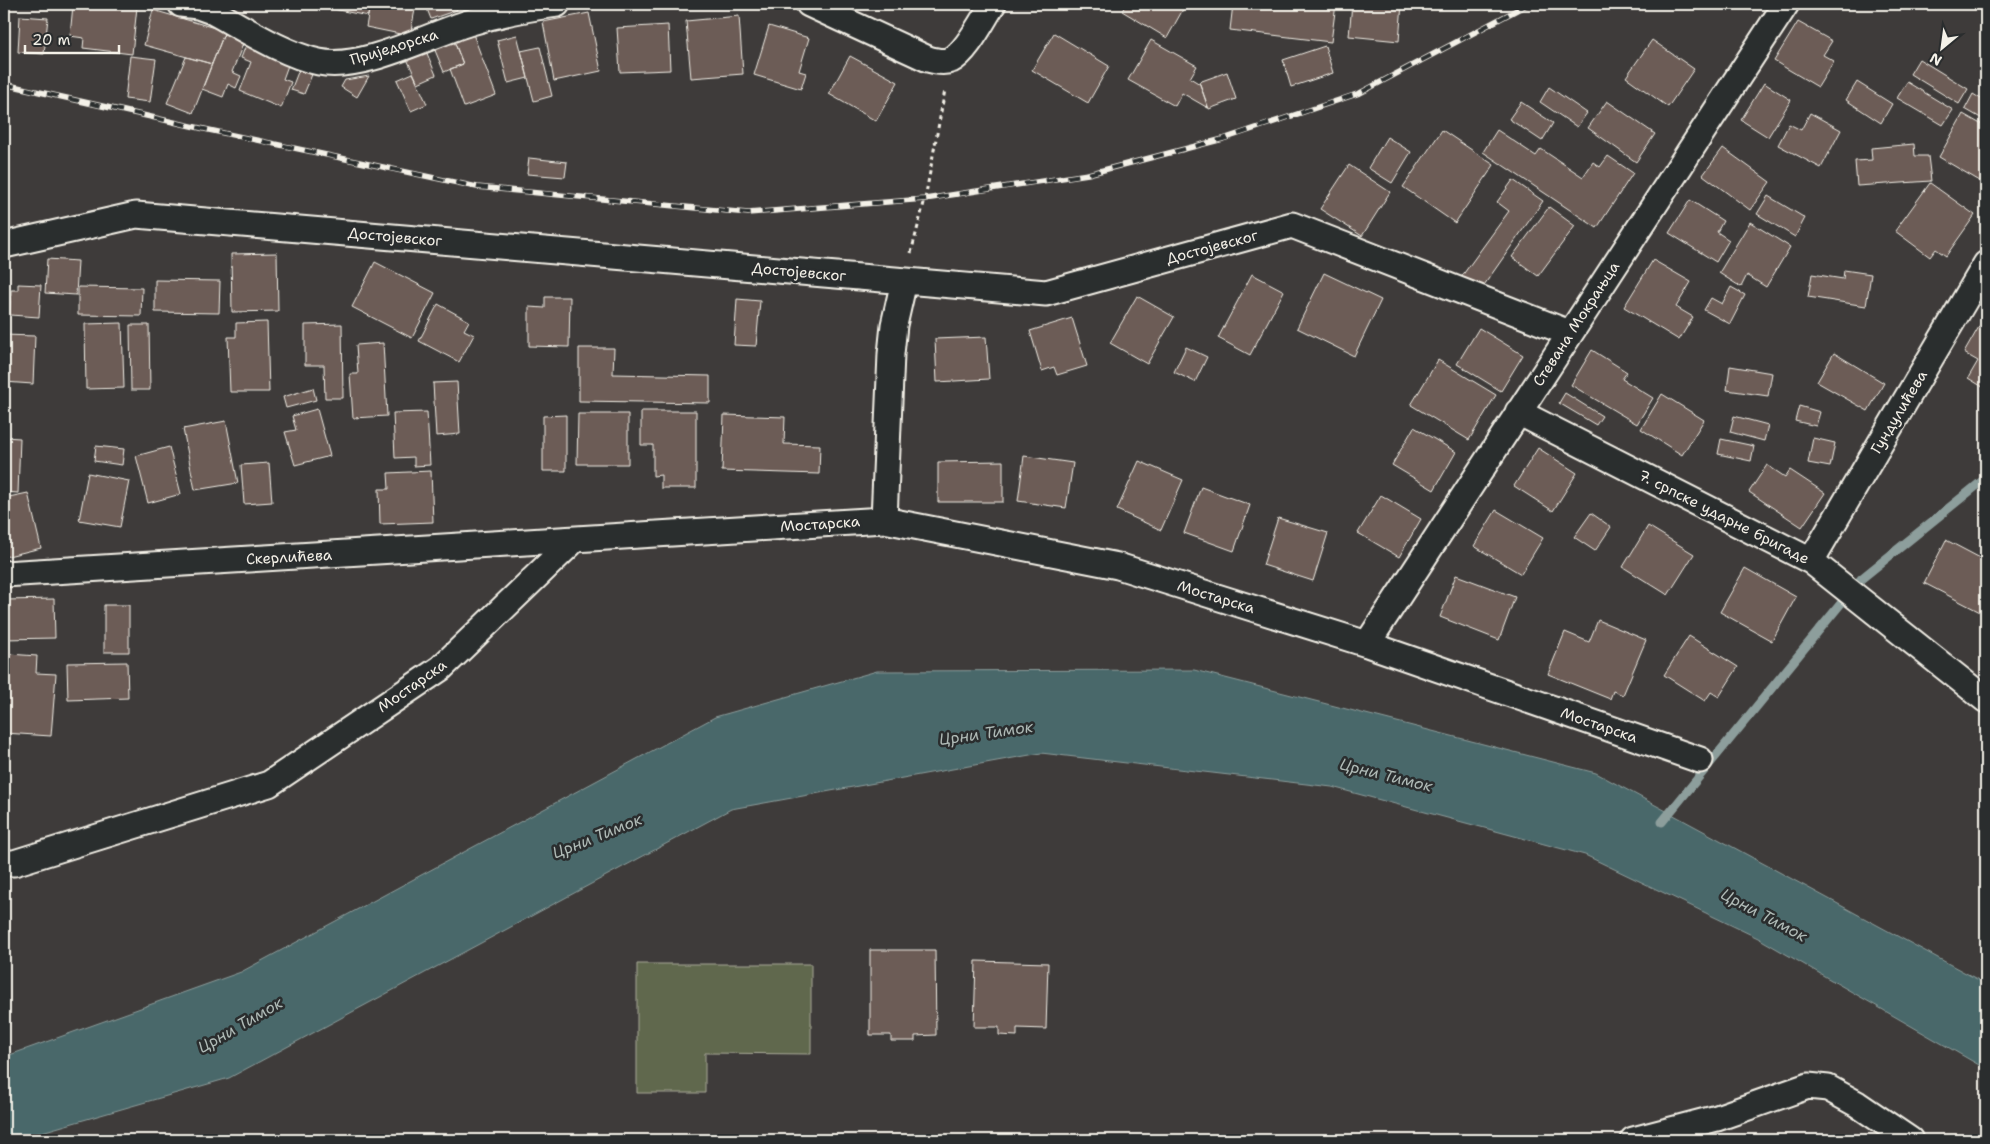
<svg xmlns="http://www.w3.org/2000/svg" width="1990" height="1144" viewBox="0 0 1990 1144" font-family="'Shantell Sans',sans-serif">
<rect width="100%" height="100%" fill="#3e3b3a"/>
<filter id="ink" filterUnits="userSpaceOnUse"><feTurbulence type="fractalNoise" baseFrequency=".02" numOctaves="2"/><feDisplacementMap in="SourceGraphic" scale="10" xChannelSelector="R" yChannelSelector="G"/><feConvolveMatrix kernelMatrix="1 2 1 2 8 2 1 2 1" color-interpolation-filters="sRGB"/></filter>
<g filter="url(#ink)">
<path fill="#61674d" stroke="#aaac9a" d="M 637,964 L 811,964 L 811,1054 L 705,1053 L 705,1093 L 637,1093 Z"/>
<path fill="#48676a" stroke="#8d9e9c" d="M 1194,670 L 1596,773 L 1986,984 L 1986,1069 L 1758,938 L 1585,855 L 1332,787 L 1041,753 L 731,809 L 229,1078 L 14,1140 L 4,1140 L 4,1057 L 241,972 L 715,717 L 877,671 Z"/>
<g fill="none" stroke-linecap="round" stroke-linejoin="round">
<path stroke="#8d9e9c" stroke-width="9" d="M 1662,822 L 1861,579 L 1986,478"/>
</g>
<path fill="#6c5b56" stroke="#f4f1e8" d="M 88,4 L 137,7 L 132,54 L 83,48 L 84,38 L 70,36 L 73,5 L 88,6 Z
M 313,4 L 370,4 L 368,16 L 313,5 Z
M 370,4 L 416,4 L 410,36 L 366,27 Z
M 425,4 L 455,4 L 457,10 L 431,19 Z
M 471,4 L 502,4 L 474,12 Z
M 1126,4 L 1186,4 L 1167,38 L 1122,11 Z
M 1233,4 L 1336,4 L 1331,42 L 1230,30 Z
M 1352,4 L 1402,4 L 1399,41 L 1349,36 Z
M 153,10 L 225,31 L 212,64 L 144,45 Z
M 589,13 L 601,71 L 554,81 L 543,22 Z
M 20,16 L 48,18 L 44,54 L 18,52 Z
M 739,16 L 743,74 L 691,78 L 686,21 Z
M 1798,22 L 1832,41 L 1823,55 L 1834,61 L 1818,87 L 1774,61 Z
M 668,25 L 670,70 L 620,72 L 617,28 Z
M 769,26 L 809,38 L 799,71 L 806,73 L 801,89 L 754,75 Z
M 225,31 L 245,39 L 232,72 L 241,76 L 236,88 L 228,84 L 223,97 L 202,89 Z
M 1054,33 L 1109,66 L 1088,103 L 1032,70 Z
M 473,34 L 496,95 L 464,107 L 450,69 L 463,64 L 454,41 Z
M 517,35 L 528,78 L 508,83 L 497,40 Z
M 248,40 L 291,57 L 283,79 L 291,82 L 281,108 L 240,91 L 251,62 L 241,58 Z
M 1151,40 L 1197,66 L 1190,78 L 1200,84 L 1208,108 L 1182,93 L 1175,106 L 1128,80 Z
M 1652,40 L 1694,69 L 1668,107 L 1626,77 Z
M 454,41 L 463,64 L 444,72 L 434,48 Z
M 1325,46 L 1333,73 L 1291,87 L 1283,60 Z
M 540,47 L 552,96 L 534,101 L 521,51 Z
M 426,51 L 436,75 L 418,83 L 407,59 Z
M 130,56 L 156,59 L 150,102 L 125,99 Z
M 850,56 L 898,82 L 876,121 L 829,94 Z
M 186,57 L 212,64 L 193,113 L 167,103 Z
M 1919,59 L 1968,89 L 1959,104 L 1910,74 Z
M 300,67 L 313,72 L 304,94 L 291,90 Z
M 1227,72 L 1236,99 L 1209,109 L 1199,82 Z
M 413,73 L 427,104 L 411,111 L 397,80 Z
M 369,76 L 357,97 L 341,87 L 345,80 Z
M 1857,82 L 1892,104 L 1881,123 L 1846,100 Z
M 1907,82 L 1953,110 L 1943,125 L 1897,98 Z
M 1764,83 L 1791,100 L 1768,137 L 1741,120 Z
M 1549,87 L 1587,113 L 1577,127 L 1540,102 Z
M 1973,94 L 1986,102 L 1986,121 L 1965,109 Z
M 1607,101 L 1655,134 L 1636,162 L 1588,128 Z
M 1521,102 L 1553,123 L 1542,141 L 1509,119 Z
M 1810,113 L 1841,130 L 1821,168 L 1778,145 L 1789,124 L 1801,130 Z
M 1963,114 L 1986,127 L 1985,184 L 1939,157 Z
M 1442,130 L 1494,165 L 1455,223 L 1403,187 Z
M 1497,130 L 1536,156 L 1541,149 L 1583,177 L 1593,162 L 1600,167 L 1608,156 L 1633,173 L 1597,228 L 1483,152 Z
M 1387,137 L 1411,152 L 1392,183 L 1368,168 Z
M 1914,144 L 1915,156 L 1928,156 L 1931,181 L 1857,186 L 1855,161 L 1872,160 L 1871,148 Z
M 1723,148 L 1770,182 L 1750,210 L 1703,175 Z
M 529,158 L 567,162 L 565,177 L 527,174 Z
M 1349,165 L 1390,192 L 1362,236 L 1320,209 Z
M 1513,180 L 1543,201 L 1482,288 L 1459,280 L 1509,211 L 1497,202 Z
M 1930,183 L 1975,215 L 1946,256 L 1936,249 L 1930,257 L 1895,231 Z
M 1768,196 L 1805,218 L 1795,237 L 1757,214 Z
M 1690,200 L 1723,221 L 1717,232 L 1729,240 L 1716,262 L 1669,233 Z
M 1549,207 L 1575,226 L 1538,276 L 1512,257 Z
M 1750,222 L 1790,247 L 1766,287 L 1747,275 L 1741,287 L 1719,273 Z
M 277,253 L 278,311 L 232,312 L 231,254 Z
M 47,259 L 78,261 L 76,295 L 45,293 Z
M 1653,260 L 1691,282 L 1676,307 L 1693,317 L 1679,340 L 1624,307 Z
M 375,262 L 435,293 L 412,338 L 352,307 Z
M 1844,270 L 1871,274 L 1866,306 L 1808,297 L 1812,274 L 1843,279 Z
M 1324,273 L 1381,300 L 1354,356 L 1297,328 Z
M 1252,274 L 1284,291 L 1250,355 L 1218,338 Z
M 155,280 L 220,281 L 219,313 L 155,312 Z
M 18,284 L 41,285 L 39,317 L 10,315 L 11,290 L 18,290 Z
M 78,287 L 142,288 L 141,316 L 78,315 Z
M 1731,287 L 1745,295 L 1730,324 L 1704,310 L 1711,298 L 1722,304 Z
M 1137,296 L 1174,317 L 1147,364 L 1110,343 Z
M 545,297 L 570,297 L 569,347 L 529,346 L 529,307 L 545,308 Z
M 737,299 L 760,301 L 756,346 L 734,345 Z
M 438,304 L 469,321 L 464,330 L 474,335 L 459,362 L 419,341 Z
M 1072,318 L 1087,366 L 1057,375 L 1054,367 L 1042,371 L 1030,331 Z
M 1984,318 L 1986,319 L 1986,389 L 1968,378 L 1978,361 L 1964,353 Z
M 267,322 L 269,392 L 230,392 L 228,337 L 236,337 L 236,323 Z
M 122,323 L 124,388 L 86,389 L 85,324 Z
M 342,324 L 343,398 L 325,398 L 324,365 L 305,365 L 305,325 Z
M 130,325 L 149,325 L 150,390 L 131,390 Z
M 1479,328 L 1523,355 L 1501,391 L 1457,364 Z
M 4,335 L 35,336 L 33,384 L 4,382 Z
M 986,337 L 989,379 L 937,382 L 935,339 Z
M 383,343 L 387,416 L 353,418 L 350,374 L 358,374 L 356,345 Z
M 1186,347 L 1207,357 L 1195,382 L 1174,372 Z
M 579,348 L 614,348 L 613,374 L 710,376 L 710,403 L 579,401 Z
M 1592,350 L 1627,372 L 1622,379 L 1653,398 L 1637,424 L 1571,385 Z
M 1834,353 L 1884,383 L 1868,411 L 1817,382 Z
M 1438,360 L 1496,395 L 1469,440 L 1411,405 Z
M 1730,366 L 1772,373 L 1768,396 L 1727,390 Z
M 457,382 L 460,434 L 436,436 L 433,383 Z
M 313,388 L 316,400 L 286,408 L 283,397 Z
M 1565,393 L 1602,416 L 1596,425 L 1559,403 Z
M 1662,394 L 1704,420 L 1682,455 L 1641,429 Z
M 1799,406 L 1820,412 L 1816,426 L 1795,421 Z
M 317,409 L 330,456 L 295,465 L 285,432 L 296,430 L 292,416 Z
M 641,411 L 696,411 L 696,488 L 661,488 L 661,475 L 653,476 L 653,445 L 641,445 Z
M 427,412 L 430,465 L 414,466 L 414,457 L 395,458 L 393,413 Z
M 578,414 L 628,414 L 628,464 L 577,464 Z
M 566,415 L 566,471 L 543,471 L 543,416 Z
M 724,415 L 785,417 L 784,444 L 820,445 L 819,474 L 722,471 Z
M 1734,416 L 1768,425 L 1764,441 L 1730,432 Z
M 226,421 L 238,483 L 195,490 L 183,429 Z
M 1414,427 L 1456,452 L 1434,490 L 1392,465 Z
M 4,437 L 20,438 L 18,493 L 4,492 Z
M 1813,438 L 1835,443 L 1830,467 L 1808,463 Z
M 1721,439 L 1754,446 L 1751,461 L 1718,454 Z
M 96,446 L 124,449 L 122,465 L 94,461 Z
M 169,447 L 181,494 L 148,503 L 136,456 Z
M 1538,448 L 1577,473 L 1553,511 L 1514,486 Z
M 1024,456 L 1073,463 L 1066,508 L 1018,501 Z
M 1003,461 L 1003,502 L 938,502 L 938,462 Z
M 1139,461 L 1183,480 L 1161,530 L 1117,510 Z
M 269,463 L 272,502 L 244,504 L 241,465 Z
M 1767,465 L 1785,477 L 1790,470 L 1825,493 L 1802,527 L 1749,492 Z
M 431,471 L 433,522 L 380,524 L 379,489 L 389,489 L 388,473 Z
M 88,473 L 129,481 L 120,527 L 79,520 Z
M 1201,487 L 1250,505 L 1234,551 L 1184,533 Z
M 28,493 L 41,548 L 4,557 L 4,498 Z
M 1381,495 L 1421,519 L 1399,557 L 1358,533 Z
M 1496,510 L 1543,538 L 1521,574 L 1474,546 Z
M 1591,513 L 1611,527 L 1595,551 L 1574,537 Z
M 1278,518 L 1328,533 L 1313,581 L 1263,565 Z
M 1648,526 L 1694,554 L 1668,595 L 1623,567 Z
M 1946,540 L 1986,561 L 1986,615 L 1924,583 Z
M 1745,568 L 1796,597 L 1772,641 L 1720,612 Z
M 1456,575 L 1515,597 L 1499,640 L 1440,617 Z
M 54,599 L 55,638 L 4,639 L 4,600 Z
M 104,605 L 129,605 L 129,652 L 104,652 Z
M 1598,620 L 1646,640 L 1623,695 L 1613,691 L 1610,699 L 1548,674 L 1565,632 L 1589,642 Z
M 1689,636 L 1738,667 L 1719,697 L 1711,692 L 1705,701 L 1664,675 Z
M 9,654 L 37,656 L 36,673 L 56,674 L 51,736 L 4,733 Z
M 127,662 L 128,698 L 68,700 L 67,663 Z
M 870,950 L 935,950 L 936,1035 L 915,1036 L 915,1041 L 891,1041 L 891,1035 L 870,1035 Z
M 976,961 L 1048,963 L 1046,1029 L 1017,1028 L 1017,1036 L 999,1035 L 999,1027 L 974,1027 Z"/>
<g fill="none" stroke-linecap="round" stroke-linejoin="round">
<defs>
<path id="minor" d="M 181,4 L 198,6 L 212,11 C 243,28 285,55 319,62 C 361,71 427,36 468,23 C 497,14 527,8 557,4
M 809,4 L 928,59 C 935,61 944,63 951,60 C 967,52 983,19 993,4
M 4,245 L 136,215 L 1046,293 L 1292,225 L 1569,333
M 1518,412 L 1811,561 L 1986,700
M 884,520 L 891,354 L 894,325 L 904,281
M 1811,561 L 1986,264
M 4,574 L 884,520 L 1118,566 L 1367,644 L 1700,760
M 1367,644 L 1786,4
M 4,863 L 14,863 L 269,784 L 441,668 L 574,540
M 1633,1140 L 1717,1118 L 1808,1086 L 1828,1088 L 1857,1104 L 1910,1140"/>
</defs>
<use href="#minor" stroke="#f4f1e8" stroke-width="29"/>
<path stroke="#f4f1e8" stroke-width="3" stroke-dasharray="4 4" stroke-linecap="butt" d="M 911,253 L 925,199 L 945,90"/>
<use href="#minor" stroke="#2a2d2e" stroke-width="25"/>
<defs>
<path id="rail" d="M 4,84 L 209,130 L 477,187 L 748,213 L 925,199 L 1088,174 L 1223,139 L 1360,93 L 1528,4"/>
</defs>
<use href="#rail" stroke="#f4f1e8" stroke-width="5.5"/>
<use href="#rail" stroke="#2a2d2e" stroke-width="4" stroke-dasharray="11" stroke-linecap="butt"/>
</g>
</g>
<g text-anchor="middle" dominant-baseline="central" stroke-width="5" stroke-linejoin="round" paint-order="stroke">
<g font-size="15" fill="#f4f1e8" stroke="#2a2d2e">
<text transform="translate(394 47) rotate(-17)">Приједорска</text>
<text transform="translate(395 237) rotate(5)">Достојевског</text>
<text transform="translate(1212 247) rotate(-15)">Достојевског</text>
<text transform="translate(799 272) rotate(5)">Достојевског</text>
<text transform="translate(1576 324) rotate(-57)">Стевана Мокрањца</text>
<text transform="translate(1899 412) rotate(-59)">Гундулићева</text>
<text transform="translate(1724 517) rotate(27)">7. српске ударне бригаде</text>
<text transform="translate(820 524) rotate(-4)">Мостарска</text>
<text transform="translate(289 557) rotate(-3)">Скерлићева</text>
<text transform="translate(1216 597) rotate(17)">Мостарска</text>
<text transform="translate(412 686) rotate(-35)">Мостарска</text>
<text transform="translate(1599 725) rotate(19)">Мостарска</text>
</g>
<g font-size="16" font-style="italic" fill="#afbab6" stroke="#2a2d2e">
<text transform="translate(986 733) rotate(-8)">Црни Тимок</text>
<text transform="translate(1386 775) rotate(14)">Црни Тимок</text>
<text transform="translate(597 836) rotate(-22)">Црни Тимок</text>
<text transform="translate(1764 915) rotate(28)">Црни Тимок</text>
<text transform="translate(240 1025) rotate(-30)">Црни Тимок</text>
</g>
</g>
<rect width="1990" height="1144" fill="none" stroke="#2a2d2e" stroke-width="20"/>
<rect x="10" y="10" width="1970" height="1124" fill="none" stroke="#f4f1e8" stroke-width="2" filter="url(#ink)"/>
<g transform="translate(1942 48) rotate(209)" stroke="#2a2d2e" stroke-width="4" paint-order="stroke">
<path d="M0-4L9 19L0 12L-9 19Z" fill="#f4f1e8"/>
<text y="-8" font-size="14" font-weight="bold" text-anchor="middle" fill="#f4f1e8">N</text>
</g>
<path d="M25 45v8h94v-8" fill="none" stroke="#f4f1e8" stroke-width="2.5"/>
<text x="32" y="45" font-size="15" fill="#f4f1e8" stroke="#2a2d2e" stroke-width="4" paint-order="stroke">20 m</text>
</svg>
